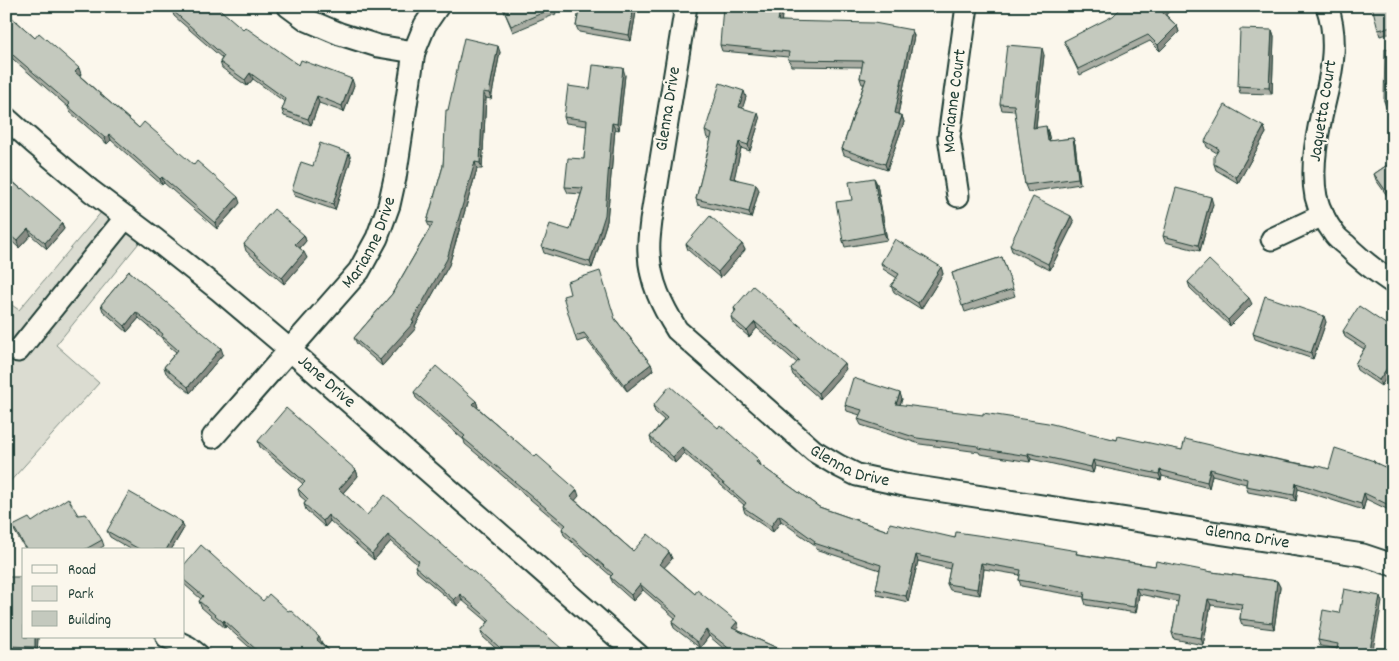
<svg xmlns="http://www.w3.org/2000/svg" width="1399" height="661" viewBox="0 0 1399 661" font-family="Dekko,sans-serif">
<rect width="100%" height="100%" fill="#fbf7ec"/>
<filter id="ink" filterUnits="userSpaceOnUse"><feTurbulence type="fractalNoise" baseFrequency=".02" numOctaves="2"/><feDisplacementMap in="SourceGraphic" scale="10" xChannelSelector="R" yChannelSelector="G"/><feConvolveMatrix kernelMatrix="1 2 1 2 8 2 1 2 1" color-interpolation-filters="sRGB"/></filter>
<g filter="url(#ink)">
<path fill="#dbdcd1" stroke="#7d8c82" d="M 108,204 L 147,233 L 56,345 L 99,383 L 6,486 L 6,301 L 19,310 Z"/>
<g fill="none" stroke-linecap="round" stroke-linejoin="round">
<defs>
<g id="minor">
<path d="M 288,6 L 307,20 L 340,34 L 378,46 L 414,52"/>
<path id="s1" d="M 686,6 L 651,221 C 650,231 648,242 649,253 C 650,282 662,306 677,330 L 814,451 L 839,466 L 857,475 L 904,485 L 1363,555 L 1393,565"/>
<path d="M 1327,6 C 1338,38 1333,68 1325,100 C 1318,129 1310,167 1316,197 C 1319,210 1327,224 1335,235 C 1338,239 1342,242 1346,245 C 1360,260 1376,271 1393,283"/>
<path id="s2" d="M 6,118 L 34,143 L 91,191 L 156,240 L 219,290 L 290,350 L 638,655"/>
<path id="s3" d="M 958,196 L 949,137 L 967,6"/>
<path d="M 1272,239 L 1323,215"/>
<path d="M 18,351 L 126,217"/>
<path id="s4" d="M 213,437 L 359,271 L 377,238 L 389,205 L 395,178 L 414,52 L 425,25 L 438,6"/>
<path d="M 167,637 L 188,647 L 198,655"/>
</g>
</defs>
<use href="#minor" stroke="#1f3d34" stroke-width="25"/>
<use href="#minor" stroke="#fbf7ec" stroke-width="21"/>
</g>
<path fill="#a9ada3" stroke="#1f3d34" d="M 502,6 L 553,6 L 556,14 L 513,32 Z
M 580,6 L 637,6 L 631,41 L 579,32 L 576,26 Z
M 1393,6 L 1393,33 L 1380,36 L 1378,30 Z
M 780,9 L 782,15 L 781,21 L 912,30 L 914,36 L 898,114 L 902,116 L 904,122 L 887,170 L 844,155 L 842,149 L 864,84 L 862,84 L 860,78 L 862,67 L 791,66 L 788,57 L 722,51 L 720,45 Z
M 172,10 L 243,29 L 299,65 L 354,85 L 344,112 L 319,103 L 311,125 L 284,116 L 282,110 L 285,102 L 253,79 L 247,86 L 222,68 L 220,62 L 222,58 L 174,16 Z
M 6,12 L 35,38 L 81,74 L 80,76 L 139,128 L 194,165 L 240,203 L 217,229 L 164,183 L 162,185 L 111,140 L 107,144 L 70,112 L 68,107 L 6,53 Z
M 1166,15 L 1177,26 L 1179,32 L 1160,51 L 1150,41 L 1080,75 L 1064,41 Z
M 1272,30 L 1274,36 L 1272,94 L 1240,93 L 1238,86 Z
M 1393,49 L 1393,107 L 1386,107 L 1384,101 Z
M 500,52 L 491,99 L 486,98 L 482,169 L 477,169 L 449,265 L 415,326 L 416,328 L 382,366 L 357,344 L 354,338 L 392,294 L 430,228 L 427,222 L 443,166 L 448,110 Z
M 1044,55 L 1036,127 L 1048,132 L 1050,141 L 1073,138 L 1075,144 L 1080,184 L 1028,192 L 1025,185 L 1015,111 L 1002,110 L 1000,104 Z
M 625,75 L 619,130 L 615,129 L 607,221 L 592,268 L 544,253 L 542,247 L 570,230 L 581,194 L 568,193 L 565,187 L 584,159 L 587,126 L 566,123 L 564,117 L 590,89 Z
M 746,97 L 742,108 L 760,119 L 750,151 L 741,148 L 734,178 L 759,190 L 751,218 L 698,205 L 696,199 L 711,139 L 707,138 L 705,131 Z
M 1264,127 L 1266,133 L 1238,183 L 1216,170 L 1214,164 L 1217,153 L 1207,147 L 1205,141 Z
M 351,159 L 335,210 L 295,196 L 292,190 L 313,166 Z
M 1393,161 L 1393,204 L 1376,180 L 1374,174 Z
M 6,176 L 62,223 L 64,229 L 47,249 L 31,235 L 19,248 L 6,236 Z
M 874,178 L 877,184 L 887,240 L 845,247 L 843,241 L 852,200 Z
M 1213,204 L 1200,251 L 1165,242 L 1163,236 Z
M 1074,222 L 1050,270 L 1012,251 L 1010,245 Z
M 304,235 L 306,241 L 300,248 L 307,258 L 284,284 L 246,251 L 244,244 Z
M 686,244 L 742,244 L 745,250 L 720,278 L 688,250 Z
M 1002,257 L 1015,296 L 965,312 L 952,273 Z
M 881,263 L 941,267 L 943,274 L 921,309 L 894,292 L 891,286 L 897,278 L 883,269 Z
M 129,271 L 223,354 L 190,393 L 166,373 L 164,367 L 176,352 L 164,342 L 162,338 L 139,318 L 127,332 L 103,311 L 101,305 Z
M 1188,282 L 1252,304 L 1230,326 L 1190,288 Z
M 734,308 L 846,369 L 820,399 L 793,375 L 791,369 L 797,363 L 757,328 L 749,337 L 733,323 L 731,317 L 735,312 Z
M 616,320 L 651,364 L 653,370 L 627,391 L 586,339 L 577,342 L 575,336 Z
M 1326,322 L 1313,359 L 1255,339 L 1253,333 Z
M 1393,329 L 1393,368 L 1381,386 L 1357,370 L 1355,364 L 1364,349 L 1345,337 L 1343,331 Z
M 414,392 L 476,401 L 478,407 L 477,407 L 579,496 L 575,500 L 633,551 L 669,552 L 672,559 L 664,567 L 695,594 L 739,628 L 737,630 L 793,655 L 731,655 L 709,636 L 700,648 L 674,628 L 672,622 L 675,618 L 643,590 L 633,601 L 613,583 L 610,577 L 611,576 L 564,535 L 562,529 L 563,527 L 465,444 L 464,440 L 416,398 Z
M 902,399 L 900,405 L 1182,450 L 1244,453 L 1329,469 L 1374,461 L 1375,463 L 1393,471 L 1393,512 L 1366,499 L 1363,510 L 1298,489 L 1296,501 L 1248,492 L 1246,486 L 1246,484 L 1212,475 L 1209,488 L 1162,476 L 1161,480 L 1095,466 L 1093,473 L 1031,459 L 1030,462 L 980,454 L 979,452 L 920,444 L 861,425 L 858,419 L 860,415 L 847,411 L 845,405 Z
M 653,406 L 718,428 L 758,459 L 760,465 L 819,507 L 888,531 L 955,538 L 1078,554 L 1155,566 L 1212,572 L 1277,581 L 1280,587 L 1274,629 L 1242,625 L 1240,619 L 1241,609 L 1211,605 L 1203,645 L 1174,639 L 1172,633 L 1178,602 L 1139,594 L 1136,613 L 1086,605 L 1084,599 L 1084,597 L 1021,586 L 1019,580 L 1020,575 L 984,569 L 980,595 L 950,590 L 947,584 L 950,569 L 918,561 L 908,602 L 878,595 L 876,589 L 880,570 L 816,549 L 815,545 L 781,521 L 773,532 L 745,513 L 743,507 L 744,505 L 684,453 L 675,463 L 652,443 L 650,437 L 664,420 L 655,412 Z
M 258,441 L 356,470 L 358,476 L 343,493 L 367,515 L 569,655 L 503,655 L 483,637 L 481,631 L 488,622 L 462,600 L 457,606 L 417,572 L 415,566 L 417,564 L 391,541 L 374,560 L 330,521 L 325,527 L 306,510 L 304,504 L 306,501 L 300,496 L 298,489 L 303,484 L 260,447 Z
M 78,515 L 102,540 L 104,546 L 97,550 L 26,550 L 15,532 L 13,526 Z
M 182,522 L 184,528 L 171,550 L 132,550 L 110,537 L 107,531 Z
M 184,565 L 263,601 L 322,643 L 334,655 L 258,655 L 226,626 L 225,628 L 201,607 L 199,601 L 201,599 L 184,584 Z
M 6,577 L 24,637 L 38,637 L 37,653 L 6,652 Z
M 1382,602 L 1337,649 L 1320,646 L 1318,640 L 1339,613 Z"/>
<path fill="#898d85" stroke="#1f3d34" d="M 634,6 L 637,6 L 631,41 L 629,35 Z
M 1166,6 L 1174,6 L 1164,17 L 1161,11 Z
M 780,9 L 782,15 L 781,27 L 778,21 Z
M 1177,26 L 1179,32 L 1160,51 L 1158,45 Z
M 912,30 L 914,36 L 897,119 L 895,113 Z
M 1272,30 L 1274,36 L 1272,94 L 1269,88 Z
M 498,46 L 500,52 L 491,99 L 489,93 Z
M 1042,48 L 1044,55 L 1035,134 L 1033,128 Z
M 79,68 L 81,74 L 77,78 L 75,72 Z
M 623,68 L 625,75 L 619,130 L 617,124 Z
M 250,73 L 253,79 L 247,86 L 245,80 Z
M 352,79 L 354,85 L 344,112 L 342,106 Z
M 744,91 L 746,97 L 741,113 L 739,107 Z
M 483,92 L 486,98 L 482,169 L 480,163 Z
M 317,96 L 319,103 L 311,125 L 308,119 Z
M 758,113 L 760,119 L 750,151 L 748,145 Z
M 902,116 L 904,122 L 887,170 L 885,164 Z
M 612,123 L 615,129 L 607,221 L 592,268 L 590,262 Z
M 1046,126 L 1048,132 L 1051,147 L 1048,141 Z
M 1264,127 L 1266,133 L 1238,183 L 1236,177 Z
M 109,134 L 111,140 L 107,144 L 105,138 Z
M 1073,138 L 1075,144 L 1080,184 L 1078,178 Z
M 739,142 L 741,148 L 733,184 L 730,178 Z
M 349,153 L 351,159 L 335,210 L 333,204 Z
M 475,162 L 477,169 L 449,265 L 415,326 L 416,328 L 382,366 L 380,360 L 412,321 Z
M 162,177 L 164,183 L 162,185 L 160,179 Z
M 874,178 L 877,184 L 887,240 L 884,233 Z
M 756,184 L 759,190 L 751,218 L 749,212 Z
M 238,197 L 240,203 L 217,229 L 215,223 Z
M 1211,197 L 1213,204 L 1200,251 L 1198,245 Z
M 1071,216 L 1074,222 L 1050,270 L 1048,264 Z
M 62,223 L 64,229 L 47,249 L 45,243 Z
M 28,229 L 31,235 L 19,248 L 17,241 Z
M 304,235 L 306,241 L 297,251 L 295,244 Z
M 742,244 L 745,250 L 720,278 L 718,272 Z
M 304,252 L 307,258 L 284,284 L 282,278 Z
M 941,267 L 943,274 L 921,309 L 918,303 Z
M 1249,298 L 1252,304 L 1230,326 L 1228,320 Z
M 136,312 L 139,318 L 127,332 L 125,326 Z
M 1324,316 L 1326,322 L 1313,359 L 1311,353 Z
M 755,322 L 757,328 L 749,337 L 747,331 Z
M 221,348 L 223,354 L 190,393 L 188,387 Z
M 1393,359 L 1393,368 L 1381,386 L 1379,380 Z
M 844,363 L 846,369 L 820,399 L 818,393 Z
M 651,364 L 653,370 L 627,391 L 624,385 Z
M 900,393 L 902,399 L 898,410 L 896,404 Z
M 476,401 L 478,407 L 475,410 L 473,404 Z
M 682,447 L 684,453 L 675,463 L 673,457 Z
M 1028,453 L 1031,459 L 1030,462 L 1028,456 Z
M 758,459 L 761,465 L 758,468 L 756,462 Z
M 1093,460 L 1095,466 L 1093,473 L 1091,467 Z
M 1210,469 L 1212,475 L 1209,488 L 1207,482 Z
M 356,470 L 358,476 L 341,495 L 339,489 Z
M 1160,470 L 1162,476 L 1161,480 L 1159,474 Z
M 1296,483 L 1298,489 L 1296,501 L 1294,495 Z
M 577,490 L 579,496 L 573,503 L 571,497 Z
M 1364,493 L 1366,499 L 1363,510 L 1361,504 Z
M 328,515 L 330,521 L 325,527 L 323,521 Z
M 779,515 L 781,521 L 773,532 L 771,526 Z
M 182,522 L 184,528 L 171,550 L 166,550 Z
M 388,535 L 391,541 L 374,560 L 372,554 Z
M 669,552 L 672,559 L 662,570 L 660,564 Z
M 916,555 L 918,561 L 908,602 L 906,596 Z
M 981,563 L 984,569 L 980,595 L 977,589 Z
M 1277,581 L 1280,587 L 1274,629 L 1272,623 Z
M 640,584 L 643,590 L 633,601 L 631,595 Z
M 1136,588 L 1139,594 L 1136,613 L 1134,607 Z
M 460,594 L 462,600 L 457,606 L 454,600 Z
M 1380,596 L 1382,602 L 1372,655 L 1369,655 Z
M 1208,599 L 1211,605 L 1203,645 L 1201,638 Z
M 224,620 L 226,626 L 225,628 L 223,622 Z
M 737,622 L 739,628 L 734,634 L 732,628 Z
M 706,630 L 709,636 L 700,648 L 697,642 Z
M 35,637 L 38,637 L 37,653 L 35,647 Z
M 319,637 L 322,643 L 319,646 L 317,640 Z"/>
<path fill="#c4c9be" stroke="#1f3d34" d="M 175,6 L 216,6 L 243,29 L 245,27 L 299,65 L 301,60 L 352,79 L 342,106 L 317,96 L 308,119 L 282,110 L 286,99 L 250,73 L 245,80 L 220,62 L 224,56 L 172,10 Z
M 502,6 L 553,6 L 554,8 L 511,26 Z
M 580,6 L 634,6 L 629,35 L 576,26 Z
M 723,6 L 751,6 L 780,9 L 778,21 L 874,23 L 912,30 L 895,113 L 902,116 L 885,164 L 842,149 L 866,79 L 860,78 L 863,61 L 788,60 L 789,52 L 720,45 Z
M 1123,6 L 1166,6 L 1161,11 L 1177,26 L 1158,45 L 1148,35 L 1078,69 L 1064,41 L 1113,16 Z
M 1372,6 L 1393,6 L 1393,27 L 1378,30 Z
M 6,12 L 35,38 L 39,33 L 79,68 L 75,72 L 139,128 L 144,122 L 194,165 L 197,161 L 238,197 L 215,223 L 162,177 L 160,179 L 109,134 L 105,138 L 68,106 L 70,104 L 6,49 Z
M 1240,29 L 1272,30 L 1269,88 L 1238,86 Z
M 464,38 L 498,46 L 489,93 L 483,92 L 480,163 L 475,162 L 447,259 L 412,321 L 414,322 L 380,360 L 354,338 L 392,294 L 433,223 L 427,222 L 443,166 L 446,110 L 448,110 Z
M 1007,45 L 1042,48 L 1033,128 L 1046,126 L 1048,141 L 1073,138 L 1078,178 L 1025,185 L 1014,105 L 1000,104 Z
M 1385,49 L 1393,49 L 1393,101 L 1384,101 Z
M 593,65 L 623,68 L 617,124 L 612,123 L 605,215 L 590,262 L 542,247 L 550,224 L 570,230 L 583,188 L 565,187 L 568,158 L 584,159 L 587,120 L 564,117 L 568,86 L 590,89 Z
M 720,83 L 744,91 L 739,107 L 758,113 L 748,145 L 739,142 L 730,178 L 756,184 L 749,212 L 696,199 L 712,134 L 705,131 Z
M 1225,105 L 1264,127 L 1236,177 L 1214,164 L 1214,157 L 1219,149 L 1205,141 Z
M 320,143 L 349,153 L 333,204 L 292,190 L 301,162 L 313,166 Z
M 1393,161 L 1393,201 L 1374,174 Z
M 6,176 L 21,189 L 22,188 L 62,223 L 45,243 L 28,229 L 17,241 L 6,232 Z
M 874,178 L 884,233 L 843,241 L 836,202 L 852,200 L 849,182 Z
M 1176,188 L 1211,197 L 1198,245 L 1163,236 Z
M 1033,197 L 1071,216 L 1048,264 L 1010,245 Z
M 274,209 L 304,235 L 295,244 L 304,252 L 282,278 L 244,244 Z
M 710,216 L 742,244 L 718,272 L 686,244 Z
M 895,239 L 941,267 L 918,303 L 891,286 L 899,274 L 881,263 Z
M 1002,257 L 1013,289 L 962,306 L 952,273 Z
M 1209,260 L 1249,298 L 1228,320 L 1188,282 Z
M 129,271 L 221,348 L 188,387 L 164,367 L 178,350 L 162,336 L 163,334 L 136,312 L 125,326 L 101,305 Z
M 600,271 L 615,319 L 651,364 L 624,385 L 584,333 L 575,336 L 563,296 L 570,294 L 567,282 Z
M 753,286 L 844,363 L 818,393 L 791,369 L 799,360 L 755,322 L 747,331 L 731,317 L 736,310 L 734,308 Z
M 1265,296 L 1324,316 L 1311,353 L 1253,333 Z
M 1359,306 L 1393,329 L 1393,359 L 1379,380 L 1355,364 L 1366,346 L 1343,331 Z
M 436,366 L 476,401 L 473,404 L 535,457 L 537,455 L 577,490 L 571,497 L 633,551 L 648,534 L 669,552 L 660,564 L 695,594 L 697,590 L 737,622 L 732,628 L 793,655 L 737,655 L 706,630 L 697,642 L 672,622 L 677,616 L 640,584 L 631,595 L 610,577 L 613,574 L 562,529 L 566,525 L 463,438 L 465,436 L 414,392 Z
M 853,378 L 900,393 L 896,404 L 983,415 L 983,413 L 1048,423 L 1117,440 L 1118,436 L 1182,450 L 1185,439 L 1244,453 L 1316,467 L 1316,465 L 1329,469 L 1335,448 L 1374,461 L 1374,462 L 1393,471 L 1393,507 L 1364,493 L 1361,504 L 1296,483 L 1294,495 L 1246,486 L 1247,479 L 1210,469 L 1207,482 L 1160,470 L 1159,474 L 1093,460 L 1091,467 L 1028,453 L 1028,456 L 978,448 L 978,446 L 917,438 L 858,419 L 862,410 L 845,405 Z
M 670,386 L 718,428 L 720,425 L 758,459 L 756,462 L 819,507 L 888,531 L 890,523 L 955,538 L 956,532 L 1025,542 L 1077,551 L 1076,554 L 1155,566 L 1156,561 L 1212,572 L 1277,581 L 1272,623 L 1240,619 L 1242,604 L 1208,599 L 1201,638 L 1172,633 L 1179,596 L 1136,588 L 1134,607 L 1084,599 L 1085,592 L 1019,580 L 1021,570 L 981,563 L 977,589 L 947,584 L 951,563 L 916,555 L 906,596 L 876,589 L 881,565 L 814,543 L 815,541 L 779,515 L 771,526 L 743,507 L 746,503 L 682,447 L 673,457 L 650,437 L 667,418 L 653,406 Z
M 286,408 L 356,470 L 339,489 L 367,515 L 385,495 L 569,655 L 508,655 L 481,631 L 490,620 L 460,594 L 454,600 L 415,566 L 419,561 L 388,535 L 372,554 L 328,515 L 323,521 L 304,504 L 308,499 L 298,489 L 305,482 L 258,441 Z
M 129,492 L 182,522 L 166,550 L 139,550 L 139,549 L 107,531 Z
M 68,498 L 78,515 L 86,514 L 102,540 L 84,550 L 27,550 L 13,526 L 29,518 L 32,522 Z
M 201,545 L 263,601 L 269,594 L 288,611 L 290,610 L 319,637 L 317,640 L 334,655 L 262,655 L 224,620 L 223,622 L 199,601 L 203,596 L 184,580 L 184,565 Z
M 6,577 L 24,577 L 24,637 L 35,637 L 35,647 L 6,646 Z
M 1344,589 L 1380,596 L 1369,655 L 1336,655 L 1338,644 L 1318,640 L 1323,610 L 1339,613 Z
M 824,652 L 832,655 L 823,655 Z"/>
</g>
<g text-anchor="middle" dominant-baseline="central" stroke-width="4.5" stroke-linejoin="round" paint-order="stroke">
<g font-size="18" fill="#1f3d34" stroke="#fbf7ec">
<text stroke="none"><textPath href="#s3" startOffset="96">Marianne Court</textPath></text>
<text transform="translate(669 109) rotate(-81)">Glenna Drive</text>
<text transform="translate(1324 111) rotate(-81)">Jaquetta Court</text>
<text stroke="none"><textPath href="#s4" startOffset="251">Marianne Drive</textPath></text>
<text stroke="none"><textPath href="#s2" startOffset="415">Jane Drive</textPath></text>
<text stroke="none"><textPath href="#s1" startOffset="555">Glenna Drive</textPath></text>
<text stroke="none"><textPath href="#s1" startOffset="960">Glenna Drive</textPath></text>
</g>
</g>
<rect width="1399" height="661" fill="none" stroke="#fbf7ec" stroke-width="25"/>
<rect x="12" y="12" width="1374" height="636" fill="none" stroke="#1f3d34" stroke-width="2" filter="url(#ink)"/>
<rect x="22" y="548" width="162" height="90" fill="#fbf7ec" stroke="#a3ada2"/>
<rect x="32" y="565" width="25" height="8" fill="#fbf7ec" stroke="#a3ada2"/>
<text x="68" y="574" font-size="15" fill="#1f3d34">Road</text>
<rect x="32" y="586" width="25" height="15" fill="#dbdcd1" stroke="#a3ada2"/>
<text x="68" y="598" font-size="15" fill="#1f3d34">Park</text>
<rect x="32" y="611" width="25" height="15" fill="#c4c9be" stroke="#a3ada2"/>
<text x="68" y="624" font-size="15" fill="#1f3d34">Building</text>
</svg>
